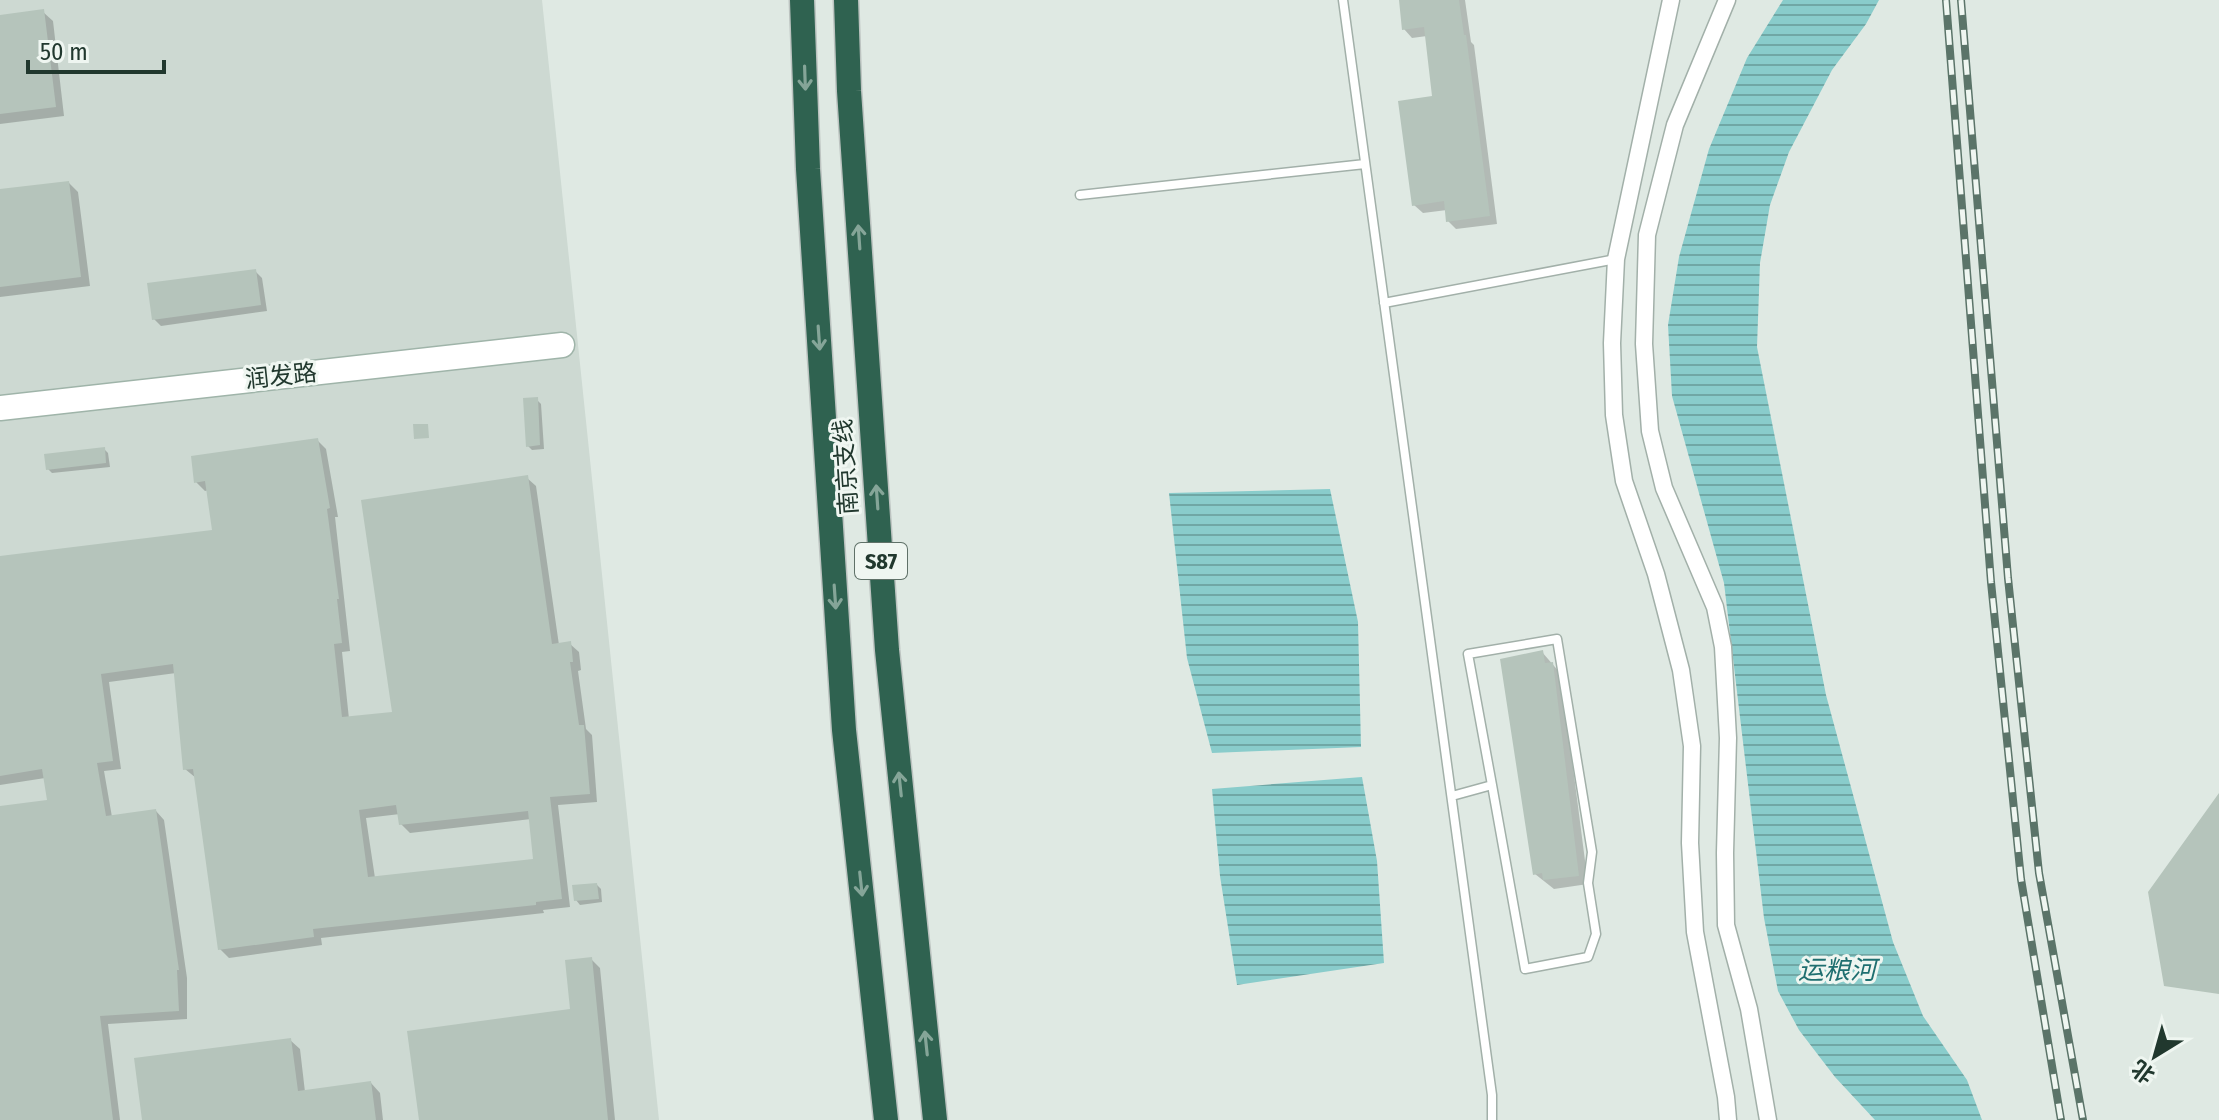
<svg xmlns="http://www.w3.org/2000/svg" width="2219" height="1120" viewBox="0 0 2219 1120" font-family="'Fira Sans Condensed','Noto Sans SC',sans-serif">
<defs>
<pattern id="water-rules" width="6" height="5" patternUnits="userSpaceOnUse" patternTransform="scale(2)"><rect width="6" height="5" fill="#89cccb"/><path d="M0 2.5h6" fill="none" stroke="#70a7a5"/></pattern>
</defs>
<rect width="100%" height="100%" fill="#dfe9e3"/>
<path fill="#cdd9d2" d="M 0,0 L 542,0 L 659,1120 L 0,1120 Z"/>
<path fill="url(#water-rules)" d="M 1783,0 L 1879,0 L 1866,24 L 1832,70 L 1789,152 L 1770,205 L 1760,263 L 1757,347 L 1826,695 L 1893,942 L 1923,1016 L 1967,1080 L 1982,1120 L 1875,1120 L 1835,1077 L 1799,1030 L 1778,991 L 1764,918 L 1724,583 L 1672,396 L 1668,325 L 1679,257 L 1709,149 L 1747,58 Z
M 1330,489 L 1358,622 L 1361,747 L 1212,753 L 1187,658 L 1169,493 Z
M 1362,777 L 1377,861 L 1384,963 L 1237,985 L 1220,876 L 1212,789 Z"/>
<path fill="#0003" fill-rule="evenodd" d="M 1401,0 L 1465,0 L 1471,42 L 1474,45 L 1497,224 L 1456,229 L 1448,221 L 1447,210 L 1423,213 L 1414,205 L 1434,98 L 1427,36 L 1412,38 L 1404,29 Z
M 43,12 L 53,21 L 64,116 L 0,124 L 0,17 Z
M 69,183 L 78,192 L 90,286 L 0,297 L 0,191 Z
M 255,271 L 262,278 L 267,311 L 161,326 L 154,319 Z
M 537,400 L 541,404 L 544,449 L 532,450 L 528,446 Z
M 318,441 L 326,449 L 338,517 L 335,517 L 350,651 L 342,652 L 349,719 L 394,713 L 527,478 L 536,486 L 559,645 L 570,644 L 579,652 L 581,670 L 578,671 L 586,729 L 592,735 L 597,802 L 558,805 L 570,907 L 543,910 L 544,913 L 321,938 L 322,945 L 229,958 L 220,949 L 196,778 L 185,769 L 176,673 L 109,682 L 121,769 L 104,771 L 112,817 L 156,811 L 164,820 L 187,978 L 187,1019 L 108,1024 L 120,1120 L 0,1120 L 0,808 L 49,801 L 45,778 L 0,785 L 0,558 L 214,531 L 209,490 L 205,491 L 196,482 ZM 400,814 L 401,824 L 410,833 L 531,819 L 536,860 L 375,878 L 366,818 Z
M 104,449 L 108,453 L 110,467 L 52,473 L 48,469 Z
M 1542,652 L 1561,674 L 1588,884 L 1554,889 L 1535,874 Z
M 597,885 L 601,889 L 602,902 L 580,905 L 576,900 Z
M 591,959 L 600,968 L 615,1120 L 421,1120 L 572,1011 Z
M 290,1040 L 300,1049 L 305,1092 L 371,1083 L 380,1093 L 383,1120 L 144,1120 Z"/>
<path fill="#b5c4bb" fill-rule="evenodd" d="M 1399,0 L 1459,0 L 1464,35 L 1466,35 L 1490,216 L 1446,222 L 1444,201 L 1412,206 L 1398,101 L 1432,96 L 1424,27 L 1402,30 Z
M 44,9 L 56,107 L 0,114 L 0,15 Z
M 69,181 L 81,277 L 0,287 L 0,189 Z
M 256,269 L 261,305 L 152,320 L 147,283 Z
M 538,397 L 540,445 L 526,447 L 523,398 Z
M 413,424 L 428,424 L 429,438 L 414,439 Z
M 318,438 L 330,508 L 327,509 L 339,599 L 337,599 L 342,643 L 334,644 L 342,717 L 392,712 L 361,500 L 528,475 L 552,644 L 571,641 L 573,662 L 570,662 L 579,725 L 584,725 L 590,794 L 550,797 L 562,899 L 536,902 L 536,905 L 313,929 L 314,937 L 218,950 L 193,769 L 183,770 L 173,664 L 101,674 L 113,761 L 97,763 L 106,816 L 156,809 L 179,970 L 177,970 L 179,1011 L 100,1016 L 113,1120 L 0,1120 L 0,806 L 47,800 L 42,769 L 0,776 L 0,556 L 212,530 L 205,481 L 194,483 L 191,456 ZM 396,805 L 399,825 L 528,811 L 533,859 L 368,877 L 359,810 Z
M 105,447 L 106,463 L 46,470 L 44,454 Z
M 1543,650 L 1545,663 L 1553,662 L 1579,876 L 1543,880 L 1542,873 L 1533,875 L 1500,659 Z
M 2219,793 L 2219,994 L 2164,986 L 2148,892 Z
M 597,883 L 599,899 L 574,901 L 572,885 Z
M 592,957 L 608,1120 L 419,1120 L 407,1031 L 570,1009 L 565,960 Z
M 291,1038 L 298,1091 L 371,1081 L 376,1120 L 142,1120 L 134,1058 Z"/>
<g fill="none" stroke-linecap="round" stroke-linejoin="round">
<defs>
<path id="lane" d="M 1343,0 L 1492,1095 L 1492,1120
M 1080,195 L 1365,164
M 1384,303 L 1616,259
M 1452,796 L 1492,785 L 1525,969 L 1588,957 L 1596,934 L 1588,883 L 1592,852 L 1557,639 L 1468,654 L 1492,785"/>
<path id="street" d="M 1671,0 L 1616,259 L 1612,343 L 1614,415 L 1624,481 L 1656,574 L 1681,670 L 1692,746 L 1690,843 L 1695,932 L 1726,1097 L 1728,1120
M 1727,0 L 1675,125 L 1647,235 L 1644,344 L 1650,431 L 1664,488 L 1715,607 L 1723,647 L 1728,738 L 1725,853 L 1726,925 L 1749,1009 L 1768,1120"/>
<path id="secondary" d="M 0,408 L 562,345"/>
<path id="highway" d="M 802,0 L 808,169 L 844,730 L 886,1120
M 846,0 L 849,91 L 887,650 L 935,1120"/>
</defs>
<use href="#lane" stroke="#a2b0a9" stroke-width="11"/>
<use href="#street" stroke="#a2b0a9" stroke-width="19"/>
<use href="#secondary" stroke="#9fb4a9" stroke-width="27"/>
<use href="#highway" stroke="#bcc3c0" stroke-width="27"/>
<use href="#lane" stroke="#fff" stroke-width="8"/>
<use href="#street" stroke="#fff" stroke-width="16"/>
<use href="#secondary" stroke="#fff" stroke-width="24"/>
<use href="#highway" stroke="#2f6250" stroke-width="24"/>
<defs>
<path id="rail" d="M 1946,0 L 1991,582 L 2021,879 L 2061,1120
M 1961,0 L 2008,578 L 2039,873 L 2083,1120"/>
</defs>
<use href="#rail" stroke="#5b7469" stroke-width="8"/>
<use href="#rail" stroke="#eff6f1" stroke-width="5" stroke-dasharray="15" stroke-linecap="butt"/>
</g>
<defs><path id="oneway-shaft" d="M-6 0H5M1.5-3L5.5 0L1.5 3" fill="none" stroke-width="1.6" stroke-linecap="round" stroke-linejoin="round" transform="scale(2)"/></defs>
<g stroke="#85a598">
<use href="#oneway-shaft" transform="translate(805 78) rotate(88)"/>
<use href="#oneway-shaft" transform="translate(859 237) rotate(-94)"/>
<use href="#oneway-shaft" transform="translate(819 338) rotate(86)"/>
<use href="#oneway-shaft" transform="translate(877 497) rotate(-94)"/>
<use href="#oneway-shaft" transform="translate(835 597) rotate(86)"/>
<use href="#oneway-shaft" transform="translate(900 784) rotate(-96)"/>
<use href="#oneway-shaft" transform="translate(861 884) rotate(84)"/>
<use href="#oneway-shaft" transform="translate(926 1043) rotate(-96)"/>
</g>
<g text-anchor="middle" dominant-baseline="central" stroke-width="6" stroke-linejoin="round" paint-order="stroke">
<rect fill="#eff6f1" stroke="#5f7168" stroke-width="2" x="855" y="543" width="52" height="36" rx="6"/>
<g font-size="22" font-weight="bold" fill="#21382e">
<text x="881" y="561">S87</text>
</g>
<g font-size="24" fill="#21382e" stroke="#eff6f1">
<text transform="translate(281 376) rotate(-6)">润发路</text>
<text transform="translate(846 467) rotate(-94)">南京支线</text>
</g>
<g font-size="26" font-style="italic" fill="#1f6f70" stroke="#eff6f1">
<text x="1837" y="970">运粮河</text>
</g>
</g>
<g transform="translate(2155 1056) rotate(217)" stroke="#eff6f1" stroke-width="6" paint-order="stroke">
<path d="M0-6L14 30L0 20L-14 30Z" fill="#21382e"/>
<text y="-12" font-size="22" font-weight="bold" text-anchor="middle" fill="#21382e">北</text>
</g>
<path d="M28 60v12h136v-12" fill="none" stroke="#21382e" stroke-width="4"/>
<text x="40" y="60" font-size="24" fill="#21382e" stroke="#eff6f1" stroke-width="6" paint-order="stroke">50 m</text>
</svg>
